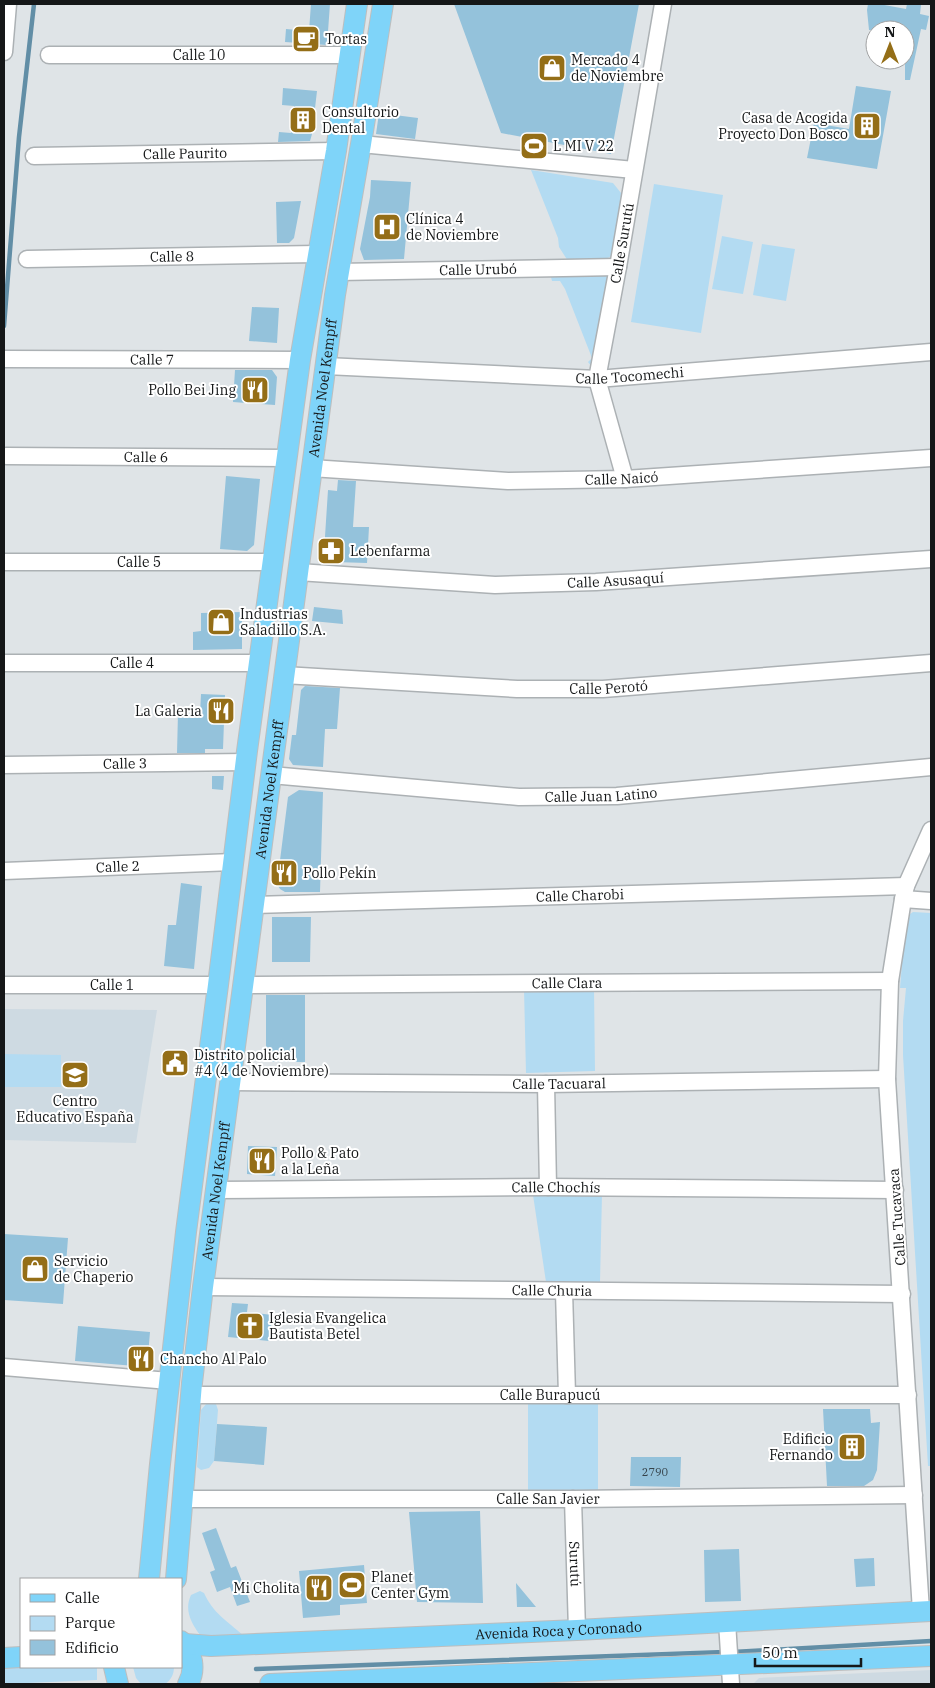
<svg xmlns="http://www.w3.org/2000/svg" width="935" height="1688" viewBox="0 0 935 1688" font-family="'IBM Plex Serif',serif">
<rect width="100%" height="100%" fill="#dfe4e7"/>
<path fill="#cedae2" d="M 4,1009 L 157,1010 L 136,1143 L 4,1140 Z
M 931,1670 L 931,1684 L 753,1684 L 759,1678 Z"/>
<path fill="#b3dbf2" d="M 531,170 L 613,183 L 621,193 L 616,248 L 610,257 L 600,261 L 568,261 L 559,247 L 558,238 Z
M 654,184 L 723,195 L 701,333 L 631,322 Z
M 722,236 L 753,242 L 743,294 L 712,289 Z
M 762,244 L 795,249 L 786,301 L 753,295 Z
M 550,273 L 602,274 L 607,276 L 610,288 L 600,354 L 591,366 L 588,362 L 592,358 L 565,289 L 560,281 L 552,281 Z
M 913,912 L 931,913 L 931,1466 L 928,1466 L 903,1055 L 903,1021 L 906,988 L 900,988 L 903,951 L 910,914 Z
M 594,988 L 595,1071 L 526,1073 L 524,989 Z
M 4,1054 L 61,1055 L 61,1087 L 4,1087 Z
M 602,1194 L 600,1282 L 546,1282 L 533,1195 Z
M 528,1402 L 598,1402 L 598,1491 L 528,1491 Z
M 207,1403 L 216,1404 L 218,1410 L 214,1461 L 209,1468 L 201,1470 L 197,1467 L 201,1410 Z
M 200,1591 L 204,1593 C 213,1613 227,1621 243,1635 L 200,1635 C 191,1623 184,1610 191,1595 Z
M 4,1665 L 21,1667 L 97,1667 L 97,1680 L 4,1684 Z
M 133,1667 L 174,1667 C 174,1674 171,1680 165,1684 L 141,1684 L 136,1678 Z"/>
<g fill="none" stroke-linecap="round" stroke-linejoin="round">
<path stroke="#628ea6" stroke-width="4.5" d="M 4,326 L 19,137 L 34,4
M 733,1652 L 931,1641
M 256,1669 L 725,1652"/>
</g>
<path fill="#94c2db" d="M 311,4 L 330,4 L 327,45 L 285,42 L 286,29 L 309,31 Z
M 454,4 L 639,4 L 611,154 L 501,133 Z
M 868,4 L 879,4 L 906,9 L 907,4 L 921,5 L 920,14 L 929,16 L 926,30 L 921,29 L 910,80 L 905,80 L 905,30 L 869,30 L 867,10 Z
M 856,86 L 891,91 L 877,169 L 807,158 L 814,123 L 849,129 Z
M 283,88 L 317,91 L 312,134 L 310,141 L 278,142 L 279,132 L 291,133 L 294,106 L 282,105 Z
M 379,113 L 418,118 L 415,139 L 376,134 Z
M 371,180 L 411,182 L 404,259 L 364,260 L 360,249 L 370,197 Z
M 301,201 L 294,238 L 289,243 L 277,243 L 276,202 Z
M 252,307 L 279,308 L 277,343 L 249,341 Z
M 235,370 L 272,370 L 277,377 L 275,405 L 233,402 Z
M 226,476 L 260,479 L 254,545 L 247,551 L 220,549 Z
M 338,480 L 356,481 L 353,527 L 369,527 L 367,563 L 335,562 L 335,556 L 327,555 L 324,552 L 328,490 L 337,491 Z
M 314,607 L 342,610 L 343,624 L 312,621 Z
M 242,612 L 242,649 L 193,650 L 193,632 L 201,631 L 201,613 Z
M 305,686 L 340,688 L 337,729 L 325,729 L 323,767 L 293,765 L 289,759 L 292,735 L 296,735 L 301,690 Z
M 201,694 L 225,695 L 223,749 L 205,749 L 205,753 L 177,753 L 178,713 L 200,714 Z
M 212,776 L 224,776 L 223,790 L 212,789 Z
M 299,790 L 323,792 L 320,892 L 285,892 L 280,889 L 277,884 L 288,797 Z
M 181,883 L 202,886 L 194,969 L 164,966 L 168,925 L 176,925 Z
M 272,917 L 311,917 L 310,962 L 272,962 Z
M 266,995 L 305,995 L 305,1062 L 266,1062 Z
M 248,1146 L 277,1147 L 275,1176 L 247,1174 Z
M 4,1234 L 68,1238 L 63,1304 L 4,1300 Z
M 232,1303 L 248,1304 L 247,1312 L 272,1315 L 269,1341 L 228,1337 Z
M 78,1326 L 150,1332 L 147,1367 L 75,1361 Z
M 823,1409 L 870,1409 L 871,1423 L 880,1422 L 877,1470 L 873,1480 L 864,1486 L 827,1486 Z
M 217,1424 L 267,1427 L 264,1465 L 214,1461 Z
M 631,1457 L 681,1457 L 680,1487 L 630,1486 Z
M 480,1511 L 483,1603 L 417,1602 L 409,1512 Z
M 216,1528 L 231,1568 L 236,1566 L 250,1602 L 237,1606 L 230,1587 L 217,1592 L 210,1572 L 215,1570 L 202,1533 Z
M 739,1549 L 741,1601 L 705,1602 L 704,1550 Z
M 874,1558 L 875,1586 L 856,1587 L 854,1559 Z
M 364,1565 L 367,1603 L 340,1605 L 340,1615 L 303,1618 L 299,1571 Z
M 516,1583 L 536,1607 L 517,1607 Z"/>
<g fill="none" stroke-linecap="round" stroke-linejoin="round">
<defs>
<g id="minor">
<path d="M 4,52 L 8,4"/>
<path id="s1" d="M 49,55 L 350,55"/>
<path d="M 361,144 L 634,170"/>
<path id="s2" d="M 34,156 L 336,151"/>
<path id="s3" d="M 27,259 L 317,254"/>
<path id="s4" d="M 338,272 L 618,267"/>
<path id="s5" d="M 4,359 L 300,360"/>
<path id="s6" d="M 326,366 L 597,379 L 931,352"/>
<path id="s7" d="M 6,456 L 286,458"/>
<path id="s8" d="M 311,468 L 508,481 L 625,479 L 931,458"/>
<path id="s9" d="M 625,479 L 597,379 L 618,267 L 663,4"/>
<path id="s10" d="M 4,562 L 273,562"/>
<path id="s11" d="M 298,572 L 495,585 L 596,582 L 931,559"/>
<path id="s12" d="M 4,663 L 259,663"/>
<path id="s13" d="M 284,675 L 517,689 L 603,689 L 931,663"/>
<path id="s14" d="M 4,765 L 246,762"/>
<path id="s15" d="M 271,775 L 519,797 L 617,796 L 931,767"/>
<path id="s16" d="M 4,871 L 233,862"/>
<path d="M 903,899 L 931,901"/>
<path id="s17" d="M 254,905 L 906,886"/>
<path id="s18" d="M 4,985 L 218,985"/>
<path id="s19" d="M 243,985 L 890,981"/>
<path id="s20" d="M 231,1082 L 546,1084 L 887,1079"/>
<path d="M 546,1084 L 548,1187"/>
<path id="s21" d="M 216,1190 L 548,1187 L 895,1190"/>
<path id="s22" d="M 203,1287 L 902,1294"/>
<path d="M 564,1291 L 567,1395"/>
<path d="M 4,1367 L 169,1381"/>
<path id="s23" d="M 192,1395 L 908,1395"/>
<path id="s24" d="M 182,1499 L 573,1499 L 914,1495"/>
<path id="s25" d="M 573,1499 L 577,1630"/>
<path d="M 921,1611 L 887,1079 L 890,981 L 903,899 L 906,886 L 931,830"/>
<path d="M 727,1622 L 731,1684"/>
</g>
<g id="major">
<path d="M 149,1579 L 160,1464 L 186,1232 L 218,985 L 247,751 L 300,360 L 336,151 L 357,4"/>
<path id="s26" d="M 176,1579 L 192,1383 L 203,1287 L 335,295 L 361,144 L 383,4"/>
<path d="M 181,1641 C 193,1652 196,1670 188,1684"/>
<path id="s27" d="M 185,1644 L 211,1646 L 577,1630 L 931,1611"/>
<path d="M 4,1658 L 21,1657"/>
<path d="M 114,1667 L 118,1684"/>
<path d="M 270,1684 L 931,1656"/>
</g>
</defs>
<use href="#minor" stroke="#acb1b4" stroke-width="19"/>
<use href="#major" stroke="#bdbebe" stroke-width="22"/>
<use href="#minor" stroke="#fff" stroke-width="16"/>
<use href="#major" stroke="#7fd4f9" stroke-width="20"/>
</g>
<defs>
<symbol id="cafe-square" viewBox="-11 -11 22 22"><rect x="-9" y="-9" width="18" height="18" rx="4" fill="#946e17" stroke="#fff"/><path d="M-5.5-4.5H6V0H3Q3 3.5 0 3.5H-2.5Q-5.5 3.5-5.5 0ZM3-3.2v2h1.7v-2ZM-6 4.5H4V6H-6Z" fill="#fff"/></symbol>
<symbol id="shop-square" viewBox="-11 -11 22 22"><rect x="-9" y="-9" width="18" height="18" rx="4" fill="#946e17" stroke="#fff"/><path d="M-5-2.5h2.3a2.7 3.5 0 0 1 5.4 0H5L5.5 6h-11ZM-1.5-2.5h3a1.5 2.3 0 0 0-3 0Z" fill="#fff"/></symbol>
<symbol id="building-square" viewBox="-11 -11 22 22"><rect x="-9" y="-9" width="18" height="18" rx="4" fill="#946e17" stroke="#fff"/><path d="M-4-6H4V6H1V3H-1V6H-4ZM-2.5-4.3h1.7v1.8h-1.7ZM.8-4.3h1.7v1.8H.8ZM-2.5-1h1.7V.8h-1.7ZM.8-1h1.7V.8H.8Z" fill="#fff"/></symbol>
<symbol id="stadium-square" viewBox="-11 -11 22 22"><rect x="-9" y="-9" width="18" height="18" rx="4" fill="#946e17" stroke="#fff"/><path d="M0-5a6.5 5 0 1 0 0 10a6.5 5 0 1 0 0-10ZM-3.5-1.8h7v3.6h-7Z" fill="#fff"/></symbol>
<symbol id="hospital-square" viewBox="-11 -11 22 22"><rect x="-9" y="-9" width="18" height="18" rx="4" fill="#946e17" stroke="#fff"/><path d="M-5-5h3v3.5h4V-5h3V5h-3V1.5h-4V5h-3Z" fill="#fff"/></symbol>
<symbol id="restaurant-square" viewBox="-11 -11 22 22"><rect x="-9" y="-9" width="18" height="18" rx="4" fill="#946e17" stroke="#fff"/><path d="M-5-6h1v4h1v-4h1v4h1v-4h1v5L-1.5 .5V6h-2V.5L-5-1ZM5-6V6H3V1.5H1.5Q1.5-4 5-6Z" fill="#fff"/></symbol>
<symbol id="pharmacy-square" viewBox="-11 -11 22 22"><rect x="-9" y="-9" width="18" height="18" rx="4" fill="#946e17" stroke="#fff"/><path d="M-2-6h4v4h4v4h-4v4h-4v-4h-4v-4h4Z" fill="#fff"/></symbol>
<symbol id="civic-square" viewBox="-11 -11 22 22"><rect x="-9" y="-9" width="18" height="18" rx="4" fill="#946e17" stroke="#fff"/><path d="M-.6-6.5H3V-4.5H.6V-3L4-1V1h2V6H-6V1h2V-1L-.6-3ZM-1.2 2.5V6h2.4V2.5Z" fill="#fff"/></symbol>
<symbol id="school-square" viewBox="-11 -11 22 22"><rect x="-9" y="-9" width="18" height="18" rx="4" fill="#946e17" stroke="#fff"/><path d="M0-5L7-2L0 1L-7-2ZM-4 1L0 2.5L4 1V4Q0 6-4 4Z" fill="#fff"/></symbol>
<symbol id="church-square" viewBox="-11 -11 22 22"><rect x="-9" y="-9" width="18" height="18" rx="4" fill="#946e17" stroke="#fff"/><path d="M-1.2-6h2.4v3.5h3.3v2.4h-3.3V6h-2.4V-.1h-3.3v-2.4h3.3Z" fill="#fff"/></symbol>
</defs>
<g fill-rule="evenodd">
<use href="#cafe-square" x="290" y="23" width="32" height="32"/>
<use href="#shop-square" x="536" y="52" width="32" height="32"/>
<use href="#building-square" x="287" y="104" width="32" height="32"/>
<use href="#building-square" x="851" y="110" width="32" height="32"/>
<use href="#stadium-square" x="518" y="130" width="32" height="32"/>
<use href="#hospital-square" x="371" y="211" width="32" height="32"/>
<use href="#restaurant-square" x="239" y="374" width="32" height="32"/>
<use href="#pharmacy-square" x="315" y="535" width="32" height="32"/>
<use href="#shop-square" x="205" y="606" width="32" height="32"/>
<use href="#restaurant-square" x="205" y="695" width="32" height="32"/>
<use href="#restaurant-square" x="268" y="857" width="32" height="32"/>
<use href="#civic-square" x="159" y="1047" width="32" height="32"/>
<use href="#school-square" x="59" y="1059" width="32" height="32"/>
<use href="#restaurant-square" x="246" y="1145" width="32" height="32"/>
<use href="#shop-square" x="19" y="1253" width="32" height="32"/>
<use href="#church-square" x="234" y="1310" width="32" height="32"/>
<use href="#restaurant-square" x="125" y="1343" width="32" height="32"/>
<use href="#building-square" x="836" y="1431" width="32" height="32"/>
<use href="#stadium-square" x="336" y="1569" width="32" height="32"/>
<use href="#restaurant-square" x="303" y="1572" width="32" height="32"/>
</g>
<g text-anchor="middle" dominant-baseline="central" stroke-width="4" stroke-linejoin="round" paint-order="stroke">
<g font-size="11" fill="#354249">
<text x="655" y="1472">2790</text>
</g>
<g font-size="14" fill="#151718" stroke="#fff" text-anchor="start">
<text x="325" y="39">Tortas</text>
<text x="571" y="60">Mercado 4<tspan x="571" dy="16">de Noviembre</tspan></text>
<text x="322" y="112">Consultorio<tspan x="322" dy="16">Dental</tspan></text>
<text x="848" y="118" text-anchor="end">Casa de Acogida<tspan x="848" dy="16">Proyecto Don Bosco</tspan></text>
<text x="553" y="146">L MI V 22</text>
<text x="406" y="219">Clínica 4<tspan x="406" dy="16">de Noviembre</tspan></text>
<text x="236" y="390" text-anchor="end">Pollo Bei Jing</text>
<text x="350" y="551">Lebenfarma</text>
<text x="240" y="614">Industrias<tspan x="240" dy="16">Saladillo S.A.</tspan></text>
<text x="202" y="711" text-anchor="end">La Galeria</text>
<text x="303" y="873">Pollo Pekín</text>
<text x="194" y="1055">Distrito policial<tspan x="194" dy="16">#4 (4 de Noviembre)</tspan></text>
<text x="75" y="1101" text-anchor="middle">Centro<tspan x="75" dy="16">Educativo España</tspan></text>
<text x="281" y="1153">Pollo &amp; Pato<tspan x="281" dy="16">a la Leña</tspan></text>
<text x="54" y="1261">Servicio<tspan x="54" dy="16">de Chaperio</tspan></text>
<text x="269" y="1318">Iglesia Evangelica<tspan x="269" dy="16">Bautista Betel</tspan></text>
<text x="160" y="1359">Chancho Al Palo</text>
<text x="833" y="1439" text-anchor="end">Edificio<tspan x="833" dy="16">Fernando</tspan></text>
<text x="371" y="1577">Planet<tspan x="371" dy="16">Center Gym</tspan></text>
<text x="300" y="1588" text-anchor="end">Mi Cholita</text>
</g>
<g font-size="14" fill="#151718" stroke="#fff">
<text stroke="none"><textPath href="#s1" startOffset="150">Calle 10</textPath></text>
<text stroke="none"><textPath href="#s2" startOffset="151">Calle Paurito</textPath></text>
<text stroke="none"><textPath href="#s9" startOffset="242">Calle Surutú</textPath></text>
<text stroke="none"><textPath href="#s3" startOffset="145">Calle 8</textPath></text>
<text stroke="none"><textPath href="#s4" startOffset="140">Calle Urubó</textPath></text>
<text stroke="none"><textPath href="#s5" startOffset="148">Calle 7</textPath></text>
<text stroke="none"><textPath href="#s6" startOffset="304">Calle Tocomechi</textPath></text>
<text stroke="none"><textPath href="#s26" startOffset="1200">Avenida Noel Kempff</textPath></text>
<text stroke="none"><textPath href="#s7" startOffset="140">Calle 6</textPath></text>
<text stroke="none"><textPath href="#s8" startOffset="311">Calle Naicó</textPath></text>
<text stroke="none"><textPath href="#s10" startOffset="135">Calle 5</textPath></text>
<text stroke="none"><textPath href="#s11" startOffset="318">Calle Asusaquí</textPath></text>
<text stroke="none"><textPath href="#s12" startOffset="128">Calle 4</textPath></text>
<text stroke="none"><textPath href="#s13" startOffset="325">Calle Perotó</textPath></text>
<text stroke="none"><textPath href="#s14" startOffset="121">Calle 3</textPath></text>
<text stroke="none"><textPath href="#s26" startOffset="795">Avenida Noel Kempff</textPath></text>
<text stroke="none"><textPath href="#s15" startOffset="331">Calle Juan Latino</textPath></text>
<text stroke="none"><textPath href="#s16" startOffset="114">Calle 2</textPath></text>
<text stroke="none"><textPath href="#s17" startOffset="326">Calle Charobi</textPath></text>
<text stroke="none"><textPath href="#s19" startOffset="324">Calle Clara</textPath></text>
<text stroke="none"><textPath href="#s18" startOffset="108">Calle 1</textPath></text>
<text stroke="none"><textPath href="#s20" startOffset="328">Calle Tacuaral</textPath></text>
<text stroke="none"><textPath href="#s21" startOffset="340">Calle Chochís</textPath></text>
<text stroke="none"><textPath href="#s26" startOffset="390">Avenida Noel Kempff</textPath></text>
<text transform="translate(897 1217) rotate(-94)">Calle Tucavaca</text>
<text stroke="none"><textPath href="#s22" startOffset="349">Calle Churia</textPath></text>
<text stroke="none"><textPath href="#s23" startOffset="358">Calle Burapucú</textPath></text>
<text stroke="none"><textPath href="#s24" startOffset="366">Calle San Javier</textPath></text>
<text stroke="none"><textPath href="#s25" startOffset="65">Surutú</textPath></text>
<text stroke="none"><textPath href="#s27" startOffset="374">Avenida Roca y Coronado</textPath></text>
</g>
</g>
<rect width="935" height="1688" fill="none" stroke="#151718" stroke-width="10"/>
<rect x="20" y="1578" width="162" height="90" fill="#ffffff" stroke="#a1a2a3"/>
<rect x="30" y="1594" width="25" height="8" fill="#7fd4f9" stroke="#a1a2a3"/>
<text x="65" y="1603" font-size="15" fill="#151718">Calle</text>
<rect x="30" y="1616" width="25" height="15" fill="#b3dbf2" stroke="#a1a2a3"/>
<text x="65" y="1628" font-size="15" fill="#151718">Parque</text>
<rect x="30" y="1640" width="25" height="15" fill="#94c2db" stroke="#a1a2a3"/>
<text x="65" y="1653" font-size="15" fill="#151718">Edificio</text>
<g transform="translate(890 45)"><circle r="24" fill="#ffffff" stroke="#a1a2a3"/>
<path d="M0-4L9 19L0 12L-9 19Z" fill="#946e17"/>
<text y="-8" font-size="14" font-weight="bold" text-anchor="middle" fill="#151718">N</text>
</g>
<path d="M755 1658v8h106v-8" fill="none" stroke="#151718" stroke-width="2.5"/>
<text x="762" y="1658" font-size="15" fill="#151718" stroke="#ffffff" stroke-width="4" paint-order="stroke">50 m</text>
</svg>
